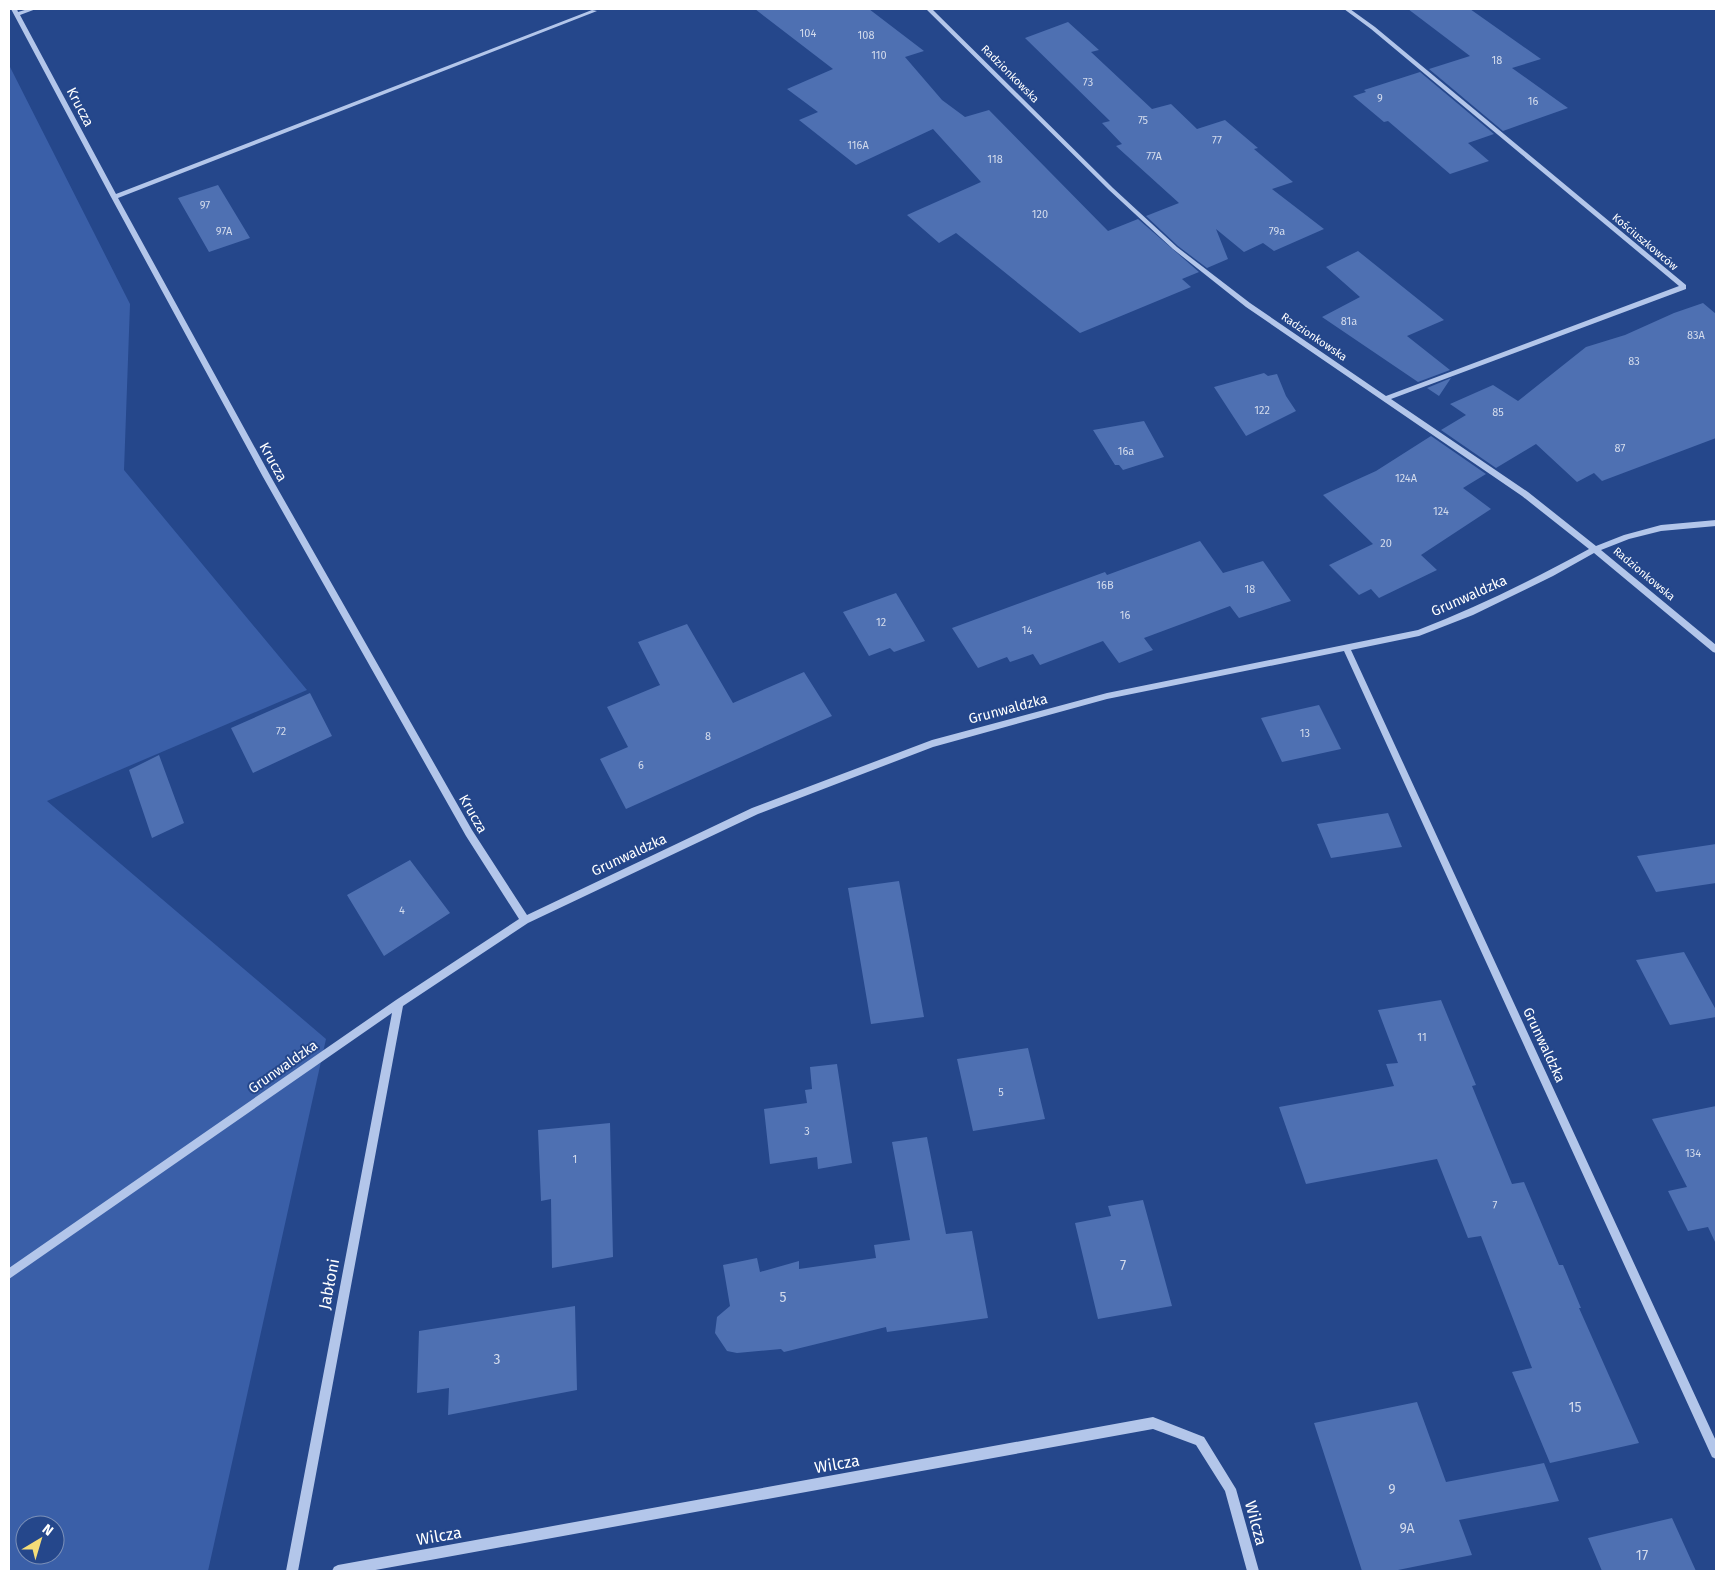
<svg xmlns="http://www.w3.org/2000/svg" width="1725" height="1580" viewBox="0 0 1725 1580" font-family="'Fira Sans',sans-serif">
<rect width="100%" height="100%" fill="#25478b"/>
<path fill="#3a5fa8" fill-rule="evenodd" d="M 9,65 L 130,304 L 124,470 L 307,690 L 47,801 L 326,1039 L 208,1571 L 9,1571 ZM 25,1525 L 55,1525 L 55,1555 L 25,1555 Z"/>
<path fill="#4e70b2" d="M 755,9 L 869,9 L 924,51 L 905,57 L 942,100 L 965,117 L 989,110 L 1108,231 L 1138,219 L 1199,272 L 1182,279 L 1191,287 L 1080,333 L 956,233 L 939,243 L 907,215 L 981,182 L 933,129 L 856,165 L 799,120 L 818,112 L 787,89 L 833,69 Z
M 1408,9 L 1470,9 L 1541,59 L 1512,68 L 1568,108 L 1503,131 L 1429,69 L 1470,56 Z
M 1068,22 L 1099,50 L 1091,52 L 1152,109 L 1171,104 L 1197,129 L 1225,120 L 1258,148 L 1254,149 L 1293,182 L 1272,189 L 1324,229 L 1274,251 L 1263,243 L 1244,252 L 1216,229 L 1228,259 L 1207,268 L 1178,246 L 1146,216 L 1179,203 L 1116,146 L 1122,144 L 1102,123 L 1110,121 L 1025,38 Z
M 1420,72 L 1494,134 L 1468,143 L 1489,161 L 1450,174 L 1388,121 L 1384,122 L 1353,96 L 1366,92 L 1364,90 Z
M 218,185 L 250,238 L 209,252 L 178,198 Z
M 1358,251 L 1444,320 L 1407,336 L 1450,370 L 1418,382 L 1322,317 L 1360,297 L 1326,267 Z
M 1703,303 L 1716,314 L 1716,438 L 1602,481 L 1594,473 L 1577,482 L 1536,444 L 1496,468 L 1441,430 L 1466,415 L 1450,404 L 1493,385 L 1518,401 L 1586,347 L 1625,335 L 1674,313 Z
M 1264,373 L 1268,376 L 1277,374 L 1286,396 L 1296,411 L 1246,436 L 1214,387 Z
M 1451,378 L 1439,396 L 1427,388 Z
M 1144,421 L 1164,457 L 1123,470 L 1119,465 L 1115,465 L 1093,430 Z
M 1431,436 L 1486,474 L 1463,488 L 1491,509 L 1421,555 L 1437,570 L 1379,598 L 1371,589 L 1359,595 L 1329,565 L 1373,544 L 1323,495 L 1376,471 Z
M 1200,541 L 1223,573 L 1263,561 L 1291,601 L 1239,618 L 1230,606 L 1144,638 L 1153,650 L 1119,663 L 1103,641 L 1040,665 L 1033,654 L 1010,662 L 1007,657 L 978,668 L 952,628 L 1105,572 L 1107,575 Z
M 896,593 L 925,641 L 894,652 L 890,648 L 869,656 L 843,612 Z
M 687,624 L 733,703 L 804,672 L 832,716 L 626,809 L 600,759 L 628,747 L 607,707 L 660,685 L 638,642 Z
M 310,693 L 332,736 L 253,773 L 231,728 Z
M 1319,705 L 1341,749 L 1282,762 L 1261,718 Z
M 159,755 L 184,823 L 152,838 L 129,770 Z
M 1388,813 L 1402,847 L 1331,858 L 1317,824 Z
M 1716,844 L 1716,883 L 1656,892 L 1637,856 Z
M 410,860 L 450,913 L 384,956 L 347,895 Z
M 899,881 L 924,1017 L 871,1024 L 848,888 Z
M 1684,952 L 1716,1010 L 1716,1017 L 1670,1025 L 1636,960 Z
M 1441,1000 L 1476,1085 L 1472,1086 L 1512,1184 L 1524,1182 L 1559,1265 L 1563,1265 L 1581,1308 L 1579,1308 L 1639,1443 L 1550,1463 L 1512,1372 L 1532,1368 L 1481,1236 L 1468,1238 L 1437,1159 L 1306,1184 L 1279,1107 L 1394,1086 L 1386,1064 L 1398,1063 L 1378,1010 Z
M 1028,1048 L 1045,1119 L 973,1131 L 957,1059 Z
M 837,1064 L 852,1163 L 818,1169 L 817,1157 L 770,1164 L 764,1109 L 807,1103 L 805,1090 L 812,1089 L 810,1067 Z
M 1716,1106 L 1716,1244 L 1708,1227 L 1688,1231 L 1668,1191 L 1687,1187 L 1652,1119 Z
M 610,1123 L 613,1257 L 552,1268 L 551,1199 L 541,1201 L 538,1130 Z
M 927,1137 L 946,1234 L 972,1231 L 988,1318 L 887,1332 L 886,1327 L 784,1352 L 781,1349 L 737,1353 L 727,1351 L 715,1333 L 717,1317 L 730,1306 L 723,1265 L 757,1258 L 760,1272 L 799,1261 L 799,1269 L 876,1258 L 874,1245 L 910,1240 L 892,1142 Z
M 1143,1200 L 1172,1306 L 1098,1319 L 1075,1223 L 1111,1216 L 1108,1206 Z
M 575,1306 L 577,1390 L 448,1415 L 449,1388 L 417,1393 L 419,1331 Z
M 1417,1402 L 1446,1482 L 1544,1463 L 1559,1501 L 1459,1520 L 1472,1555 L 1393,1571 L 1362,1571 L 1314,1423 Z
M 1672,1518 L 1696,1571 L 1602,1571 L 1588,1538 Z"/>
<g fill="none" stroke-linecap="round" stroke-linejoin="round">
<path fill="#b3c6ea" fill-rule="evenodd" d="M 11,9 L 17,9 L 18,12 L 28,9 L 36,9 L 20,15 L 116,194 L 592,10 L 597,11 L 118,198 L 271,477 L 472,830 L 527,915 L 752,808 L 932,740 L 1107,693 L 1418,630 C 1477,607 1534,579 1589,549 L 1522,496 L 1246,307 L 1173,249 L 1109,190 L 926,9 L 932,9 L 1113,188 L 1177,247 L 1250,303 L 1386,396 L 1679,286 L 1371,29 L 1344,9 L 1350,9 L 1375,27 L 1686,285 L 1686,289 L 1391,399 L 1528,492 L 1596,546 L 1624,535 L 1661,525 L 1716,520 L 1716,526 L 1661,531 L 1629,539 L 1601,550 L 1716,645 L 1716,653 L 1713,652 L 1594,553 L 1553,576 L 1473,615 L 1419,636 L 1351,650 L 1716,1441 L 1716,1459 L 1712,1457 L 1344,651 L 1107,699 L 933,747 L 758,814 L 528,923 L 403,1006 L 298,1571 L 286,1571 L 392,1013 L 9,1279 L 9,1268 L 396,1000 L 519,919 L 466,836 L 263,477 L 111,197 Z
M 1153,1417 L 1204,1437 L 1236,1489 L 1259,1571 L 1247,1571 L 1225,1491 L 1196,1445 L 1153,1429 L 370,1571 L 332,1571 L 334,1567 L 338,1565 Z"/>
</g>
<g text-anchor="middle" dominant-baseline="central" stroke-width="4" stroke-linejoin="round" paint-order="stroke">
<g font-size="11" fill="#d3dbec">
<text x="808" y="33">104</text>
<text x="866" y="35">108</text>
<text x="879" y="55">110</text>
<text x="1497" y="60">18</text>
<text x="1088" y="82">73</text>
<text x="1380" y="98">9</text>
<text x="1533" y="101">16</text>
<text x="1143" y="120">75</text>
<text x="1217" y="140">77</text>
<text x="858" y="145">116A</text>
<text x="1154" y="156">77A</text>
<text x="995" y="159">118</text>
<text x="205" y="205">97</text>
<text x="1040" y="214">120</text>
<text x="224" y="231">97A</text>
<text x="1277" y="231">79a</text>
<text x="1349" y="321">81a</text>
<text x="1696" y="335">83A</text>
<text x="1634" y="361">83</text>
<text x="1262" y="410">122</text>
<text x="1498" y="412">85</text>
<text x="1620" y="448">87</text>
<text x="1126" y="451">16a</text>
<text x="1406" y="478">124A</text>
<text x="1441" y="511">124</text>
<text x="1386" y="543">20</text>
<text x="1105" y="585">16B</text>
<text x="1250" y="589">18</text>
<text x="1125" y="615">16</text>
<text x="881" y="622">12</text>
<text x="1027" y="630">14</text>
<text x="281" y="731">72</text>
<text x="1305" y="733">13</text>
<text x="708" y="736">8</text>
<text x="641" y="765">6</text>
<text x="402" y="910">4</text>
<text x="1422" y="1037">11</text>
<text x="1001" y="1092">5</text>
<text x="807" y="1131">3</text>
<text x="1693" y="1153">134</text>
<text x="575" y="1159">1</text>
<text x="1495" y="1205">7</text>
</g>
<g font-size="11" fill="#fff" stroke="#25478b">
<text transform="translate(1010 74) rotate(45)">Radzionkowska</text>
<text transform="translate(1645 242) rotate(40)">Kościuszkowców</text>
<text transform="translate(1314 337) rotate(34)">Radzionkowska</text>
<text transform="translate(1644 574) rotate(40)">Radzionkowska</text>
</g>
<g font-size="14" fill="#fff" stroke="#25478b">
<text transform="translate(80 107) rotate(62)">Krucza</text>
<text transform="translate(273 462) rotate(61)">Krucza</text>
<text transform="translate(1469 596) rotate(-24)">Grunwaldzka</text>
<text transform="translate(1008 709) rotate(-15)">Grunwaldzka</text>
<text transform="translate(473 814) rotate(60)">Krucza</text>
<text transform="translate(629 855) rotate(-25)">Grunwaldzka</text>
<text transform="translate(1544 1045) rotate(65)">Grunwaldzka</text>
<text transform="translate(283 1067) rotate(-35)">Grunwaldzka</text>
</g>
<g font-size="14" fill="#d3dbec">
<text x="1123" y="1265">7</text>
<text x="783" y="1297">5</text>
<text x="497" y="1359">3</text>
<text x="1575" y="1407">15</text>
<text x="1392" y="1489">9</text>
<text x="1407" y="1528">9A</text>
<text x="1642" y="1555">17</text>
</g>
<g font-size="16" fill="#fff" stroke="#25478b">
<text transform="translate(329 1284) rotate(-79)">Jabłoni</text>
<text transform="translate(837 1464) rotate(-10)">Wilcza</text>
<text transform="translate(1256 1523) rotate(75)">Wilcza</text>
<text transform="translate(439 1536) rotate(-10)">Wilcza</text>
</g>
</g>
<rect width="1725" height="1580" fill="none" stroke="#ffffff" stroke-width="20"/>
<g transform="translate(40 1540) rotate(38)"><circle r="24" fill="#25478b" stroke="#7c91b9"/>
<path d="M0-4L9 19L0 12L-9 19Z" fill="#f4dd78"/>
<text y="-8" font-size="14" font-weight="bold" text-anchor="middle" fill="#ffffff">N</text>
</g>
</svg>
